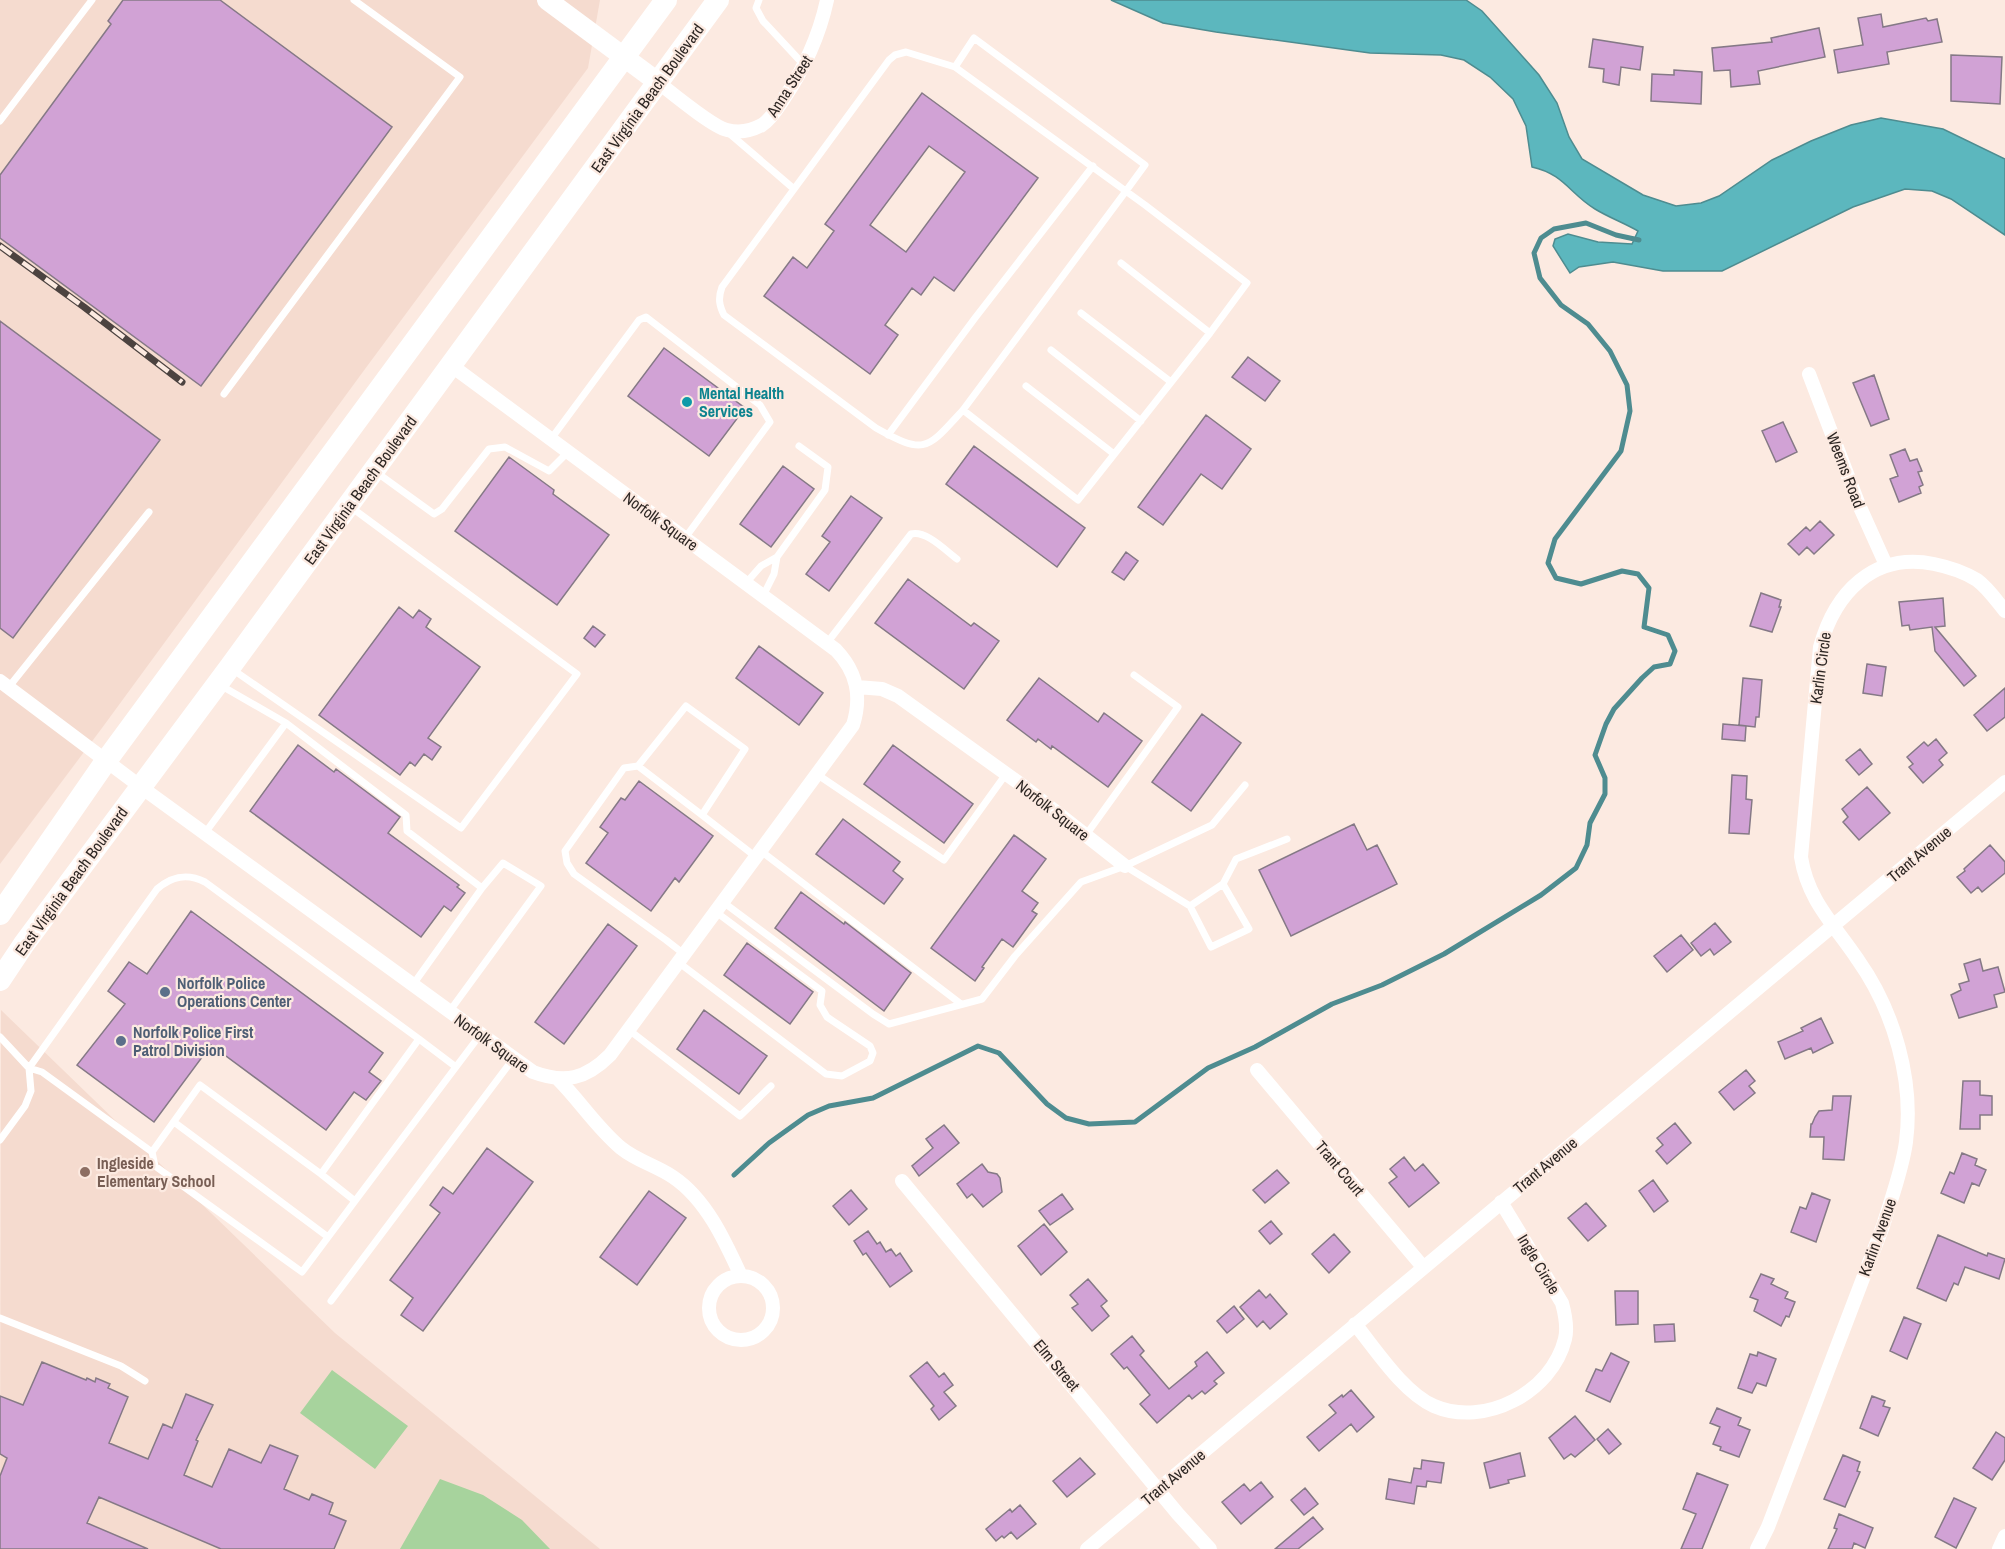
<svg xmlns="http://www.w3.org/2000/svg" width="2005" height="1549" viewBox="0 0 2005 1549" font-family="'Archivo Narrow',sans-serif">
<rect width="100%" height="100%" fill="#fceae1"/>
<path fill="#f5dbcf" d="M 0,0 L 600,0 L 588,68 L 365,369 L 102,728 L 0,864 Z
M 1,1010 L 335,1333 L 600,1549 L 0,1549 Z"/>
<path fill="#a7d39d" d="M 332,1370 L 408,1426 L 375,1469 L 300,1413 Z
M 440,1479 L 483,1495 L 522,1520 L 550,1549 L 400,1549 Z"/>
<path fill="#5cb7be" stroke="#4e8c90" stroke-width="1.5" d="M 1111,0 L 1466,0 L 1482,11 L 1539,75 L 1557,103 L 1569,137 L 1582,159 L 1643,195 L 1676,206 L 1701,203 L 1719,196 L 1772,160 L 1811,141 L 1851,125 L 1881,118 L 1943,129 L 2005,159 L 2005,235 L 1951,199 L 1932,191 L 1905,189 L 1853,207 L 1722,271 L 1663,271 L 1613,262 L 1579,267 L 1570,273 L 1553,246 L 1555,239 L 1568,234 L 1598,242 L 1632,244 L 1638,231 C 1624,223 1608,217 1595,209 C 1570,194 1564,174 1532,167 L 1526,126 L 1513,99 L 1490,77 L 1464,60 L 1441,55 L 1370,53 L 1216,32 L 1163,23 Z"/>
<g fill="none" stroke-linecap="round" stroke-linejoin="round">
<path stroke="#4e8c90" stroke-width="5" d="M 734,1175 L 769,1143 L 808,1115 L 829,1106 L 873,1098 L 978,1046 L 999,1053 L 1047,1104 L 1066,1118 L 1089,1124 L 1135,1122 L 1208,1068 L 1255,1047 L 1332,1004 L 1382,985 L 1444,954 L 1541,895 L 1576,868 L 1587,845 L 1590,823 L 1605,794 L 1605,778 L 1595,755 L 1606,724 L 1614,709 L 1642,678 L 1654,667 L 1670,664 L 1675,651 L 1668,635 L 1644,627 L 1649,588 L 1638,574 L 1622,571 L 1581,584 L 1556,578 L 1548,563 L 1555,539 L 1621,451 L 1630,411 L 1627,385 L 1610,351 L 1588,324 L 1561,305 L 1540,278 L 1534,253 L 1541,238 L 1554,229 L 1586,223 L 1616,235 L 1639,240"/>
</g>
<path fill="#d1a2d5" stroke="#857986" stroke-width="1.5" fill-rule="evenodd" d="M 123,0 L 220,0 L 392,127 L 201,386 L 0,238 L 0,175 L 111,24 L 108,21 Z
M 1881,14 L 1883,27 L 1926,18 L 1928,21 L 1937,19 L 1942,42 L 1887,52 L 1889,64 L 1838,73 L 1834,50 L 1863,45 L 1858,18 Z
M 1819,28 L 1825,57 L 1758,71 L 1760,84 L 1731,87 L 1730,70 L 1714,71 L 1712,48 L 1772,42 L 1771,38 Z
M 1593,39 L 1643,47 L 1640,70 L 1621,67 L 1619,85 L 1603,82 L 1604,69 L 1589,67 Z
M 1951,55 L 2002,57 L 2000,104 L 1951,101 Z
M 1674,70 L 1702,72 L 1701,104 L 1651,101 L 1652,74 L 1674,75 Z
M 922,93 L 1038,178 L 954,291 L 934,277 L 921,295 L 912,288 L 885,325 L 898,335 L 870,374 L 764,296 L 793,257 L 807,268 L 834,231 L 825,224 ZM 929,146 L 965,172 L 906,252 L 870,225 Z
M 0,321 L 160,440 L 13,638 L 0,628 Z
M 664,348 L 745,408 L 709,456 L 628,396 Z
M 1248,357 L 1280,381 L 1265,401 L 1232,377 Z
M 1874,375 L 1889,419 L 1871,426 L 1853,383 Z
M 1206,415 L 1251,449 L 1222,489 L 1201,474 L 1163,525 L 1138,507 Z
M 1783,422 L 1797,452 L 1776,462 L 1762,431 Z
M 974,446 L 1085,528 L 1057,567 L 946,484 Z
M 1905,449 L 1910,461 L 1917,459 L 1922,471 L 1918,472 L 1923,485 L 1919,487 L 1921,493 L 1899,502 L 1890,479 L 1898,476 L 1890,455 Z
M 509,457 L 554,490 L 553,494 L 609,535 L 557,605 L 455,531 Z
M 783,466 L 814,489 L 771,547 L 740,524 Z
M 851,496 L 882,518 L 829,591 L 806,574 L 830,542 L 822,536 Z
M 1820,521 L 1834,535 L 1814,554 L 1807,547 L 1799,555 L 1788,544 L 1806,527 L 1810,531 Z
M 1126,552 L 1138,561 L 1124,580 L 1112,572 Z
M 908,579 L 971,626 L 974,623 L 999,641 L 964,689 L 875,623 Z
M 1761,593 L 1781,600 L 1779,607 L 1781,607 L 1772,632 L 1750,626 Z
M 1943,598 L 1945,626 L 1935,627 L 1976,676 L 1964,686 L 1935,651 L 1932,627 L 1910,630 L 1909,625 L 1902,626 L 1899,602 Z
M 399,607 L 413,618 L 419,610 L 431,619 L 426,627 L 480,667 L 428,738 L 441,747 L 432,760 L 424,754 L 415,766 L 410,762 L 400,775 L 319,715 Z
M 593,626 L 605,635 L 595,647 L 584,638 Z
M 759,646 L 823,693 L 799,725 L 736,678 Z
M 1867,664 L 1886,667 L 1882,696 L 1863,693 Z
M 1039,678 L 1098,722 L 1104,713 L 1142,741 L 1108,787 L 1052,746 L 1051,749 L 1038,739 L 1036,742 L 1007,720 Z
M 1743,678 L 1762,680 L 1759,717 L 1756,717 L 1755,727 L 1739,725 Z
M 2005,688 L 2005,717 L 1987,731 L 1974,715 Z
M 1202,714 L 1241,743 L 1191,811 L 1152,782 Z
M 1723,724 L 1746,726 L 1745,741 L 1722,739 Z
M 1936,739 L 1947,753 L 1939,760 L 1943,765 L 1923,783 L 1909,767 L 1913,764 L 1907,757 L 1924,742 L 1928,746 Z
M 298,745 L 334,772 L 336,769 L 400,817 L 388,833 L 459,885 L 457,887 L 465,893 L 451,911 L 444,906 L 421,937 L 250,811 Z
M 893,745 L 973,804 L 944,843 L 864,784 Z
M 1860,749 L 1872,764 L 1859,775 L 1846,760 Z
M 1732,775 L 1747,776 L 1746,799 L 1752,800 L 1749,834 L 1729,833 Z
M 639,781 L 713,836 L 679,882 L 675,878 L 651,911 L 586,863 L 608,833 L 600,827 L 621,798 L 625,800 Z
M 1867,787 L 1890,813 L 1859,840 L 1843,822 L 1848,817 L 1842,809 Z
M 843,819 L 900,862 L 893,871 L 903,879 L 884,904 L 816,854 Z
M 1354,824 L 1367,850 L 1377,845 L 1397,884 L 1291,936 L 1259,870 Z
M 1014,835 L 1046,859 L 1022,891 L 1038,903 L 1032,911 L 1037,914 L 1013,947 L 1002,939 L 982,967 L 984,968 L 975,981 L 931,948 Z
M 1990,845 L 2005,862 L 2005,873 L 1982,892 L 1978,887 L 1971,893 L 1957,877 L 1965,871 L 1964,869 Z
M 801,892 L 844,924 L 845,922 L 911,973 L 884,1011 L 775,928 Z
M 191,911 L 383,1053 L 369,1072 L 381,1081 L 366,1100 L 354,1092 L 326,1130 L 211,1045 L 154,1122 L 77,1065 L 125,1004 L 108,991 L 129,962 L 147,974 Z
M 1715,923 L 1731,942 L 1714,955 L 1710,949 L 1701,956 L 1691,943 Z
M 608,924 L 637,946 L 564,1044 L 535,1022 Z
M 1681,935 L 1693,950 L 1667,972 L 1654,956 Z
M 747,943 L 813,992 L 790,1024 L 724,975 Z
M 1980,959 L 1983,971 L 1998,967 L 2005,992 L 1994,995 L 1997,1007 L 1959,1018 L 1951,995 L 1961,990 L 1959,984 L 1969,981 L 1964,964 Z
M 704,1010 L 767,1056 L 739,1094 L 677,1049 Z
M 1821,1018 L 1833,1043 L 1813,1053 L 1811,1048 L 1785,1059 L 1778,1042 L 1803,1031 L 1801,1028 Z
M 1746,1070 L 1755,1081 L 1749,1086 L 1755,1093 L 1734,1110 L 1719,1092 Z
M 1963,1081 L 1980,1081 L 1980,1095 L 1992,1096 L 1992,1115 L 1980,1115 L 1980,1129 L 1960,1129 Z
M 1833,1096 L 1851,1096 L 1844,1160 L 1823,1159 L 1824,1137 L 1810,1137 L 1811,1124 L 1812,1124 L 1815,1117 L 1819,1111 L 1832,1110 Z
M 1675,1123 L 1691,1143 L 1667,1164 L 1656,1151 L 1663,1145 L 1657,1138 Z
M 944,1125 L 959,1143 L 919,1176 L 912,1166 L 933,1148 L 926,1139 Z
M 487,1148 L 533,1182 L 423,1331 L 401,1315 L 413,1298 L 390,1280 L 440,1213 L 430,1205 L 443,1187 L 453,1194 Z
M 1962,1153 L 1977,1159 L 1975,1165 L 1986,1170 L 1979,1186 L 1972,1183 L 1964,1203 L 1941,1193 L 1950,1172 L 1954,1174 Z
M 1404,1157 L 1415,1171 L 1423,1164 L 1439,1183 L 1409,1207 L 1389,1183 L 1397,1177 L 1390,1169 Z
M 982,1164 L 988,1172 L 997,1174 L 1000,1178 L 1002,1192 L 983,1207 L 972,1194 L 967,1198 L 957,1184 Z
M 1277,1170 L 1289,1183 L 1265,1203 L 1253,1190 Z
M 1653,1180 L 1668,1201 L 1654,1212 L 1639,1191 Z
M 851,1190 L 867,1209 L 849,1225 L 833,1206 Z
M 649,1191 L 686,1218 L 637,1285 L 600,1257 Z
M 1812,1193 L 1830,1200 L 1816,1242 L 1791,1232 L 1800,1207 L 1806,1209 Z
M 1062,1194 L 1073,1209 L 1050,1225 L 1039,1211 Z
M 1586,1203 L 1606,1226 L 1588,1241 L 1568,1218 Z
M 1271,1221 L 1282,1234 L 1270,1244 L 1259,1231 Z
M 1044,1224 L 1067,1252 L 1041,1275 L 1018,1246 Z
M 868,1231 L 877,1244 L 880,1242 L 886,1252 L 891,1249 L 896,1256 L 900,1253 L 912,1271 L 890,1287 L 866,1253 L 863,1255 L 854,1241 Z
M 1334,1234 L 1350,1252 L 1329,1273 L 1312,1254 Z
M 1938,1235 L 1987,1256 L 1988,1253 L 2005,1259 L 1999,1279 L 1965,1267 L 1958,1285 L 1954,1283 L 1946,1301 L 1917,1288 Z
M 1761,1274 L 1774,1279 L 1771,1284 L 1788,1292 L 1785,1298 L 1795,1302 L 1789,1317 L 1786,1316 L 1781,1326 L 1754,1311 L 1758,1300 L 1750,1297 Z
M 1088,1279 L 1107,1301 L 1101,1306 L 1109,1316 L 1092,1331 L 1072,1308 L 1078,1304 L 1070,1295 Z
M 1259,1290 L 1266,1298 L 1270,1294 L 1287,1314 L 1270,1329 L 1263,1321 L 1257,1327 L 1240,1307 Z
M 1615,1291 L 1638,1291 L 1638,1324 L 1616,1325 Z
M 1234,1306 L 1244,1319 L 1227,1333 L 1217,1321 Z
M 1904,1317 L 1921,1324 L 1907,1359 L 1890,1351 Z
M 1674,1324 L 1675,1341 L 1655,1342 L 1654,1325 Z
M 1132,1336 L 1144,1351 L 1140,1355 L 1169,1389 L 1197,1366 L 1195,1362 L 1207,1352 L 1224,1373 L 1214,1381 L 1217,1384 L 1205,1394 L 1202,1391 L 1192,1399 L 1189,1395 L 1157,1423 L 1140,1404 L 1150,1395 L 1127,1367 L 1124,1369 L 1111,1354 Z
M 1758,1352 L 1776,1359 L 1766,1386 L 1757,1383 L 1752,1393 L 1738,1388 L 1750,1354 L 1757,1356 Z
M 1611,1353 L 1629,1362 L 1610,1402 L 1586,1391 L 1596,1369 L 1602,1371 Z
M 42,1362 L 86,1380 L 87,1378 L 95,1382 L 96,1378 L 110,1384 L 108,1388 L 128,1397 L 109,1443 L 148,1459 L 163,1424 L 172,1428 L 186,1394 L 213,1405 L 196,1440 L 198,1441 L 184,1475 L 212,1487 L 229,1449 L 261,1463 L 270,1445 L 298,1456 L 284,1489 L 309,1500 L 312,1494 L 333,1503 L 329,1514 L 346,1521 L 334,1549 L 221,1549 L 99,1497 L 87,1523 L 148,1549 L 0,1549 L 0,1476 L 7,1458 L 0,1454 L 0,1396 L 23,1405 Z
M 927,1362 L 939,1377 L 944,1373 L 953,1385 L 944,1392 L 956,1406 L 939,1420 L 931,1409 L 934,1406 L 910,1376 Z
M 1351,1390 L 1374,1417 L 1357,1432 L 1351,1424 L 1319,1451 L 1307,1437 L 1336,1413 L 1329,1405 L 1342,1395 L 1343,1397 Z
M 1872,1396 L 1885,1401 L 1883,1406 L 1890,1408 L 1878,1436 L 1860,1428 Z
M 1717,1408 L 1741,1418 L 1738,1425 L 1750,1430 L 1739,1457 L 1720,1450 L 1721,1447 L 1713,1444 L 1720,1427 L 1710,1423 Z
M 1575,1416 L 1595,1440 L 1575,1457 L 1571,1454 L 1564,1459 L 1549,1438 Z
M 1608,1429 L 1621,1444 L 1609,1454 L 1597,1439 Z
M 1996,1432 L 2005,1438 L 2005,1460 L 1992,1480 L 1973,1468 Z
M 1520,1453 L 1525,1476 L 1508,1480 L 1509,1483 L 1490,1488 L 1484,1463 Z
M 1843,1455 L 1860,1462 L 1857,1471 L 1860,1472 L 1845,1507 L 1824,1499 Z
M 1080,1458 L 1095,1474 L 1067,1497 L 1053,1481 Z
M 1422,1460 L 1444,1463 L 1441,1483 L 1427,1481 L 1426,1487 L 1417,1486 L 1414,1504 L 1386,1499 L 1389,1479 L 1411,1483 L 1414,1468 L 1421,1469 Z
M 1697,1473 L 1728,1485 L 1702,1549 L 1681,1549 L 1696,1514 L 1683,1509 Z
M 1261,1482 L 1273,1497 L 1241,1524 L 1222,1502 L 1244,1484 L 1250,1491 Z
M 1305,1488 L 1318,1504 L 1304,1515 L 1291,1500 Z
M 1954,1498 L 1976,1508 L 1956,1548 L 1935,1537 Z
M 1020,1505 L 1036,1524 L 1017,1539 L 1011,1532 L 1004,1538 L 1002,1536 L 996,1541 L 986,1529 L 1010,1509 L 1012,1512 Z
M 1839,1514 L 1873,1528 L 1865,1548 L 1854,1543 L 1852,1549 L 1828,1549 L 1837,1529 L 1834,1528 Z
M 1313,1517 L 1323,1529 L 1298,1549 L 1275,1549 Z"/>
<g fill="none" stroke-linecap="round" stroke-linejoin="round">
<path stroke="#fff" stroke-width="7" d="M 759,0 L 756,8 L 763,21 L 804,65
M 955,67 L 974,38 L 1145,165 L 1126,191 L 963,410 C 927,449 926,456 876,428 L 724,315 C 719,305 718,298 722,287 L 889,60 L 895,55 L 906,52 L 955,67 L 1145,205 L 1247,283 L 1210,333 L 1078,500 L 963,410
M 0,121 L 92,0
M 730,134 L 794,189
M 1121,263 L 1210,333
M 1081,313 L 1171,382
M 1051,350 L 1141,421
M 1026,386 L 1114,454
M 224,394 L 460,77 L 354,0
M 888,435 L 975,318 L 1093,166
M 551,439 L 639,320 L 646,317 L 760,405 L 770,422 L 685,538
M 376,472 L 434,514 L 442,509 L 489,449 L 505,447 L 549,471 L 568,452
M 777,557 L 825,490 L 828,467 L 799,446
M 746,583 L 761,566 L 777,557 L 774,574 L 763,596
M 827,643 L 911,534 C 926,530 945,550 957,559
M 232,669 L 461,828 L 577,674 L 352,508
M 8,688 L 149,512
M 286,723 L 406,815 L 407,831 L 482,888
M 638,766 L 702,815
M 818,775 L 944,860 L 1006,774
M 205,833 L 286,723 L 220,685
M 1086,835 L 1178,707 L 1134,675
M 761,851 L 961,1004
M 1125,866 L 1190,906 L 1223,884 L 1236,859 L 1287,839
M 723,902 L 873,1014 L 889,1024 L 982,999 L 1015,956 L 1081,882 L 1125,866 L 1212,825 L 1245,785
M 1190,906 L 1211,947 L 1249,929 L 1223,884
M 684,954 L 666,940 L 574,874 L 567,863 L 565,851 L 624,768 L 638,766 L 686,706 L 745,749 L 702,815 L 756,857
M 678,962 L 826,1074 L 842,1076 L 870,1061 L 873,1053 L 870,1046 L 827,1017 L 820,1005 L 822,991 L 716,912
M 412,986 L 482,888 L 503,863 L 541,886 L 449,1012
M 629,1030 L 740,1116 L 771,1086
M 0,1037 L 29,1068 L 31,1091 L 25,1106 L 0,1140
M 419,1039 L 456,1067
M 174,1122 L 328,1237
M 152,1152 L 42,1072 L 29,1068 L 157,889 C 172,876 187,873 205,882 L 419,1039 L 321,1174 L 355,1201 L 480,1035
M 321,1174 L 200,1085 L 152,1152 L 155,1166 L 302,1272 L 355,1201
M 331,1301 L 513,1059
M 0,1318 L 121,1366 L 145,1381"/>
<path stroke="#fff" stroke-width="14" d="M 659,83 C 673,94 713,127 727,130 C 739,133 751,131 762,125 C 771,119 777,109 783,100 C 804,69 819,37 827,0
M 1809,374 L 1859,505 L 1886,565
M 0,681 L 141,787 L 533,1072 C 565,1084 586,1079 610,1055 L 853,725 C 862,696 857,672 836,650 L 452,366
M 857,687 L 882,689 L 898,696 L 1023,786 L 1125,866
M 1257,1070 L 1423,1267
M 558,1079 C 580,1101 597,1128 621,1148 C 637,1161 657,1166 673,1177 C 706,1199 725,1241 741,1276
M 902,1181 L 1178,1514 L 1210,1549
M709 1308a32 32 0 1 1 64 0a32 32 0 1 1-64 0Z
M 1355,1324 C 1377,1351 1403,1392 1434,1406 C 1485,1428 1552,1392 1565,1339 C 1568,1327 1565,1314 1562,1303 L 1501,1202
M 1087,1549 L 2005,782
M 1757,1549 L 1768,1527 L 1883,1226 C 1891,1199 1902,1171 1906,1142 C 1914,1080 1894,1011 1858,960 C 1834,924 1808,901 1801,857 L 1820,647 C 1835,593 1873,552 1934,564 C 1949,567 1964,572 1977,580 C 1988,588 1996,600 2005,611
M 1999,1549 L 2005,1536"/>
<path stroke="#fff" stroke-width="20" d="M 547,0 L 659,83"/>
<path stroke="#fff" stroke-width="22" d="M 0,914 L 106,761 L 666,0
M 0,980 L 24,944 L 230,667 L 718,0"/>
<defs>
<path id="rail" d="M 0,246 L 84,307 L 182,382"/>
</defs>
<use href="#rail" stroke="#4c4340" stroke-width="7"/>
<use href="#rail" stroke="#fceae1" stroke-width="4.5" stroke-dasharray="14" stroke-linecap="butt"/>
</g>
<circle fill="#0f9aa8" stroke="#fceae1" stroke-width="2" cx="687" cy="402" r="6"/>
<g fill="#5c6f8a" stroke="#fceae1" stroke-width="2">
<circle cx="165" cy="992" r="6"/>
<circle cx="121" cy="1041" r="6"/>
</g>
<circle fill="#8d6e63" stroke="#fceae1" stroke-width="2" cx="85" cy="1172" r="6"/>
<g text-anchor="middle" dominant-baseline="central" stroke-width="4.5" stroke-linejoin="round" paint-order="stroke">
<g font-size="16" fill="#2e2724" stroke="#fceae1">
<text transform="translate(789 86) rotate(-57)">Anna Street</text>
<text transform="translate(647 98) rotate(-54)">East Virginia Beach Boulevard</text>
<text transform="translate(1846 470) rotate(69)">Weems Road</text>
<text transform="translate(360 490) rotate(-54)">East Virginia Beach Boulevard</text>
<text transform="translate(661 521) rotate(36)">Norfolk Square</text>
<text transform="translate(1820 668) rotate(-82)">Karlin Circle</text>
<text transform="translate(1053 810) rotate(38)">Norfolk Square</text>
<text transform="translate(1919 854) rotate(-40)">Trant Avenue</text>
<text transform="translate(71 881) rotate(-54)">East Virginia Beach Boulevard</text>
<text transform="translate(492 1043) rotate(36)">Norfolk Square</text>
<text transform="translate(1545 1165) rotate(-40)">Trant Avenue</text>
<text transform="translate(1340 1168) rotate(50)">Trant Court</text>
<text transform="translate(1877 1237) rotate(-70)">Karlin Avenue</text>
<text transform="translate(1539 1264) rotate(59)">Ingle Circle</text>
<text transform="translate(1057 1365) rotate(50)">Elm Street</text>
<text transform="translate(1173 1477) rotate(-40)">Trant Avenue</text>
</g>
<g font-size="16" font-weight="bold" fill="#0d838f" stroke="#fceae1" text-anchor="start">
<text x="699" y="393">Mental Health<tspan x="699" dy="18">Services</tspan></text>
</g>
<g font-size="16" font-weight="bold" fill="#4e5e75" stroke="#fceae1" text-anchor="start">
<text x="177" y="983">Norfolk Police<tspan x="177" dy="18">Operations Center</tspan></text>
<text x="133" y="1032">Norfolk Police First<tspan x="133" dy="18">Patrol Division</tspan></text>
</g>
<g font-size="16" font-weight="bold" fill="#785e54" stroke="#fceae1" text-anchor="start">
<text x="97" y="1163">Ingleside<tspan x="97" dy="18">Elementary School</tspan></text>
</g>
</g>
</svg>
